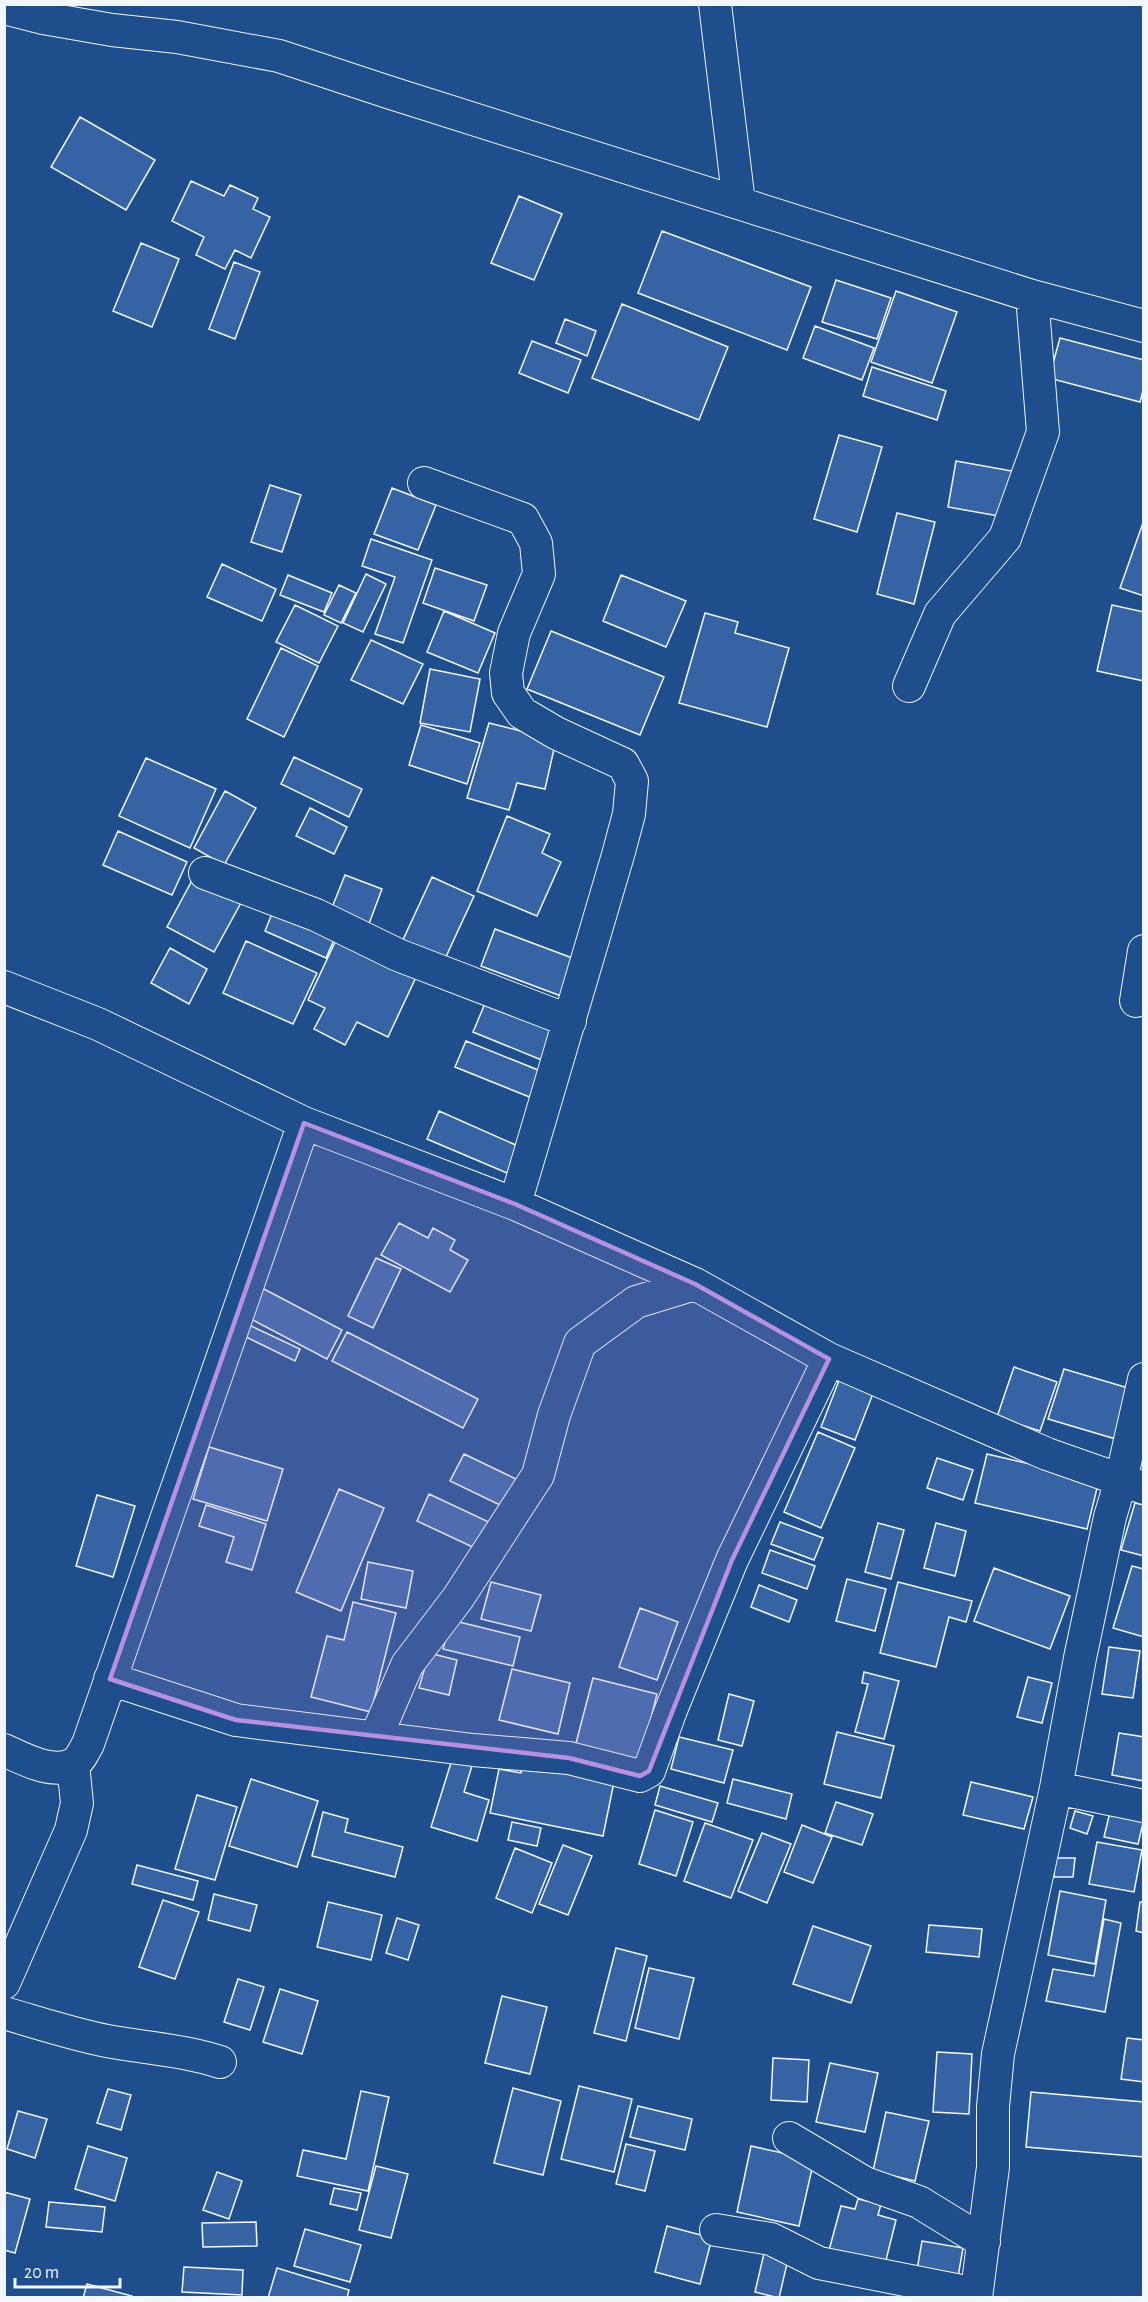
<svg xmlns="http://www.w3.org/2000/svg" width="1148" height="2302" viewBox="0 0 1148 2302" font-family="'Alegreya Sans',sans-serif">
<rect width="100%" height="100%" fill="#1f4e8c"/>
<path fill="#3563a3" stroke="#f2f6ff" stroke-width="1.5" d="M 80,117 L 155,160 L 126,210 L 51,167 Z
M 191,181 L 224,196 L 230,185 L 258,198 L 253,209 L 270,217 L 251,258 L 235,250 L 225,269 L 196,255 L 204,237 L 172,221 Z
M 519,196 L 562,214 L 534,280 L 491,263 Z
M 662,231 L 811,287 L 787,350 L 638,293 Z
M 141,243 L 179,259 L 152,327 L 113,311 Z
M 234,262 L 260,272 L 235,339 L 209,329 Z
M 836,280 L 891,298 L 877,339 L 822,322 Z
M 896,291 L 957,312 L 932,383 L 871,362 Z
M 622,304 L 728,347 L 699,420 L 592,378 Z
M 565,319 L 596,331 L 587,356 L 556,343 Z
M 815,326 L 874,348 L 862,380 L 803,358 Z
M 1060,338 L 1144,360 L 1144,387 L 1140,402 L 1049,378 Z
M 532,341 L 581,360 L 568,393 L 519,373 Z
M 872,367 L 946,391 L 937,420 L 863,396 Z
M 839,435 L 882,447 L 857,532 L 814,519 Z
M 956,461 L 1012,471 L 1004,517 L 948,507 Z
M 270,485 L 301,495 L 282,552 L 251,542 Z
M 392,488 L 436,505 L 418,550 L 374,534 Z
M 897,513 L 935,522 L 914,604 L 877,594 Z
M 1144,520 L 1144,596 L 1120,588 Z
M 371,539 L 432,560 L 403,643 L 375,634 L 395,577 L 362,566 Z
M 222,564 L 276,589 L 262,621 L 207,597 Z
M 435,568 L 487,585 L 474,621 L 423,603 Z
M 366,574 L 386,584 L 363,632 L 343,623 Z
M 288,575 L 332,593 L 324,612 L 280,595 Z
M 621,575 L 686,601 L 666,647 L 603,621 Z
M 339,585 L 356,593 L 341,623 L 324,615 Z
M 295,605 L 338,626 L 319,663 L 276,642 Z
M 1112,605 L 1144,612 L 1144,681 L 1097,671 Z
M 444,611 L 495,633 L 478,673 L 427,652 Z
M 705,613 L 738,622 L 735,633 L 789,648 L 767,727 L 679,703 Z
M 551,631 L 664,677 L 640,735 L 527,689 Z
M 371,640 L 423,664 L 403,704 L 351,680 Z
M 281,648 L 318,666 L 284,737 L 247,719 Z
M 430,669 L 480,679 L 470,732 L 420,723 Z
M 489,723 L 556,740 L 545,789 L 517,783 L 509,810 L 467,798 Z
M 421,725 L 480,743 L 467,784 L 409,765 Z
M 294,757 L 362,789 L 349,817 L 281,784 Z
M 146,758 L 216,789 L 190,848 L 119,816 Z
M 225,791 L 256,808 L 224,865 L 194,848 Z
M 310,808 L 347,827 L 334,854 L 296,836 Z
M 507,816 L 550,834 L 542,853 L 561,862 L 537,916 L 477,891 Z
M 118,831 L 187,862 L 172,895 L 103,865 Z
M 195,875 L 242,901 L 214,952 L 167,927 Z
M 345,875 L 382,889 L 367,929 L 329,915 Z
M 432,877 L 474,896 L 444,961 L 402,942 Z
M 275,906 L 337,933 L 326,958 L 265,931 Z
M 495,929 L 575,959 L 561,996 L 481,966 Z
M 337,938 L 417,975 L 388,1037 L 357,1022 L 345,1045 L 314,1029 L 325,1008 L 308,1000 Z
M 246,941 L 317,973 L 293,1024 L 223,993 Z
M 170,948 L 207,969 L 189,1004 L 151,983 Z
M 489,994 L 560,1023 L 544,1061 L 473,1032 Z
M 466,1041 L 548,1074 L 537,1100 L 455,1067 Z
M 439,1111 L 518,1146 L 507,1173 L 427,1139 Z
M 399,1223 L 428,1238 L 433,1228 L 455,1240 L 450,1250 L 468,1260 L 450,1292 L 381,1255 Z
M 376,1258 L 401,1269 L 373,1328 L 348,1316 Z
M 262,1288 L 342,1330 L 327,1359 L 247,1317 Z
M 247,1324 L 300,1349 L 295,1361 L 242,1335 Z
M 347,1332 L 478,1399 L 463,1428 L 332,1361 Z
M 1014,1367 L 1057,1382 L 1040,1431 L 997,1417 Z
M 1064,1369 L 1135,1390 L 1119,1440 L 1048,1419 Z
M 840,1378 L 874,1391 L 855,1440 L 821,1427 Z
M 818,1432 L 855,1448 L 821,1528 L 784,1512 Z
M 209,1447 L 283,1469 L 267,1521 L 193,1499 Z
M 464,1454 L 516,1479 L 502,1506 L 450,1481 Z
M 987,1454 L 1099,1480 L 1087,1529 L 975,1503 Z
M 937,1458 L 973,1470 L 963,1500 L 927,1488 Z
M 339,1489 L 384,1508 L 341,1611 L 296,1592 Z
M 429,1494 L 491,1523 L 479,1550 L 417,1521 Z
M 97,1495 L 135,1506 L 113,1577 L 76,1566 Z
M 1135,1503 L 1144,1505 L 1144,1556 L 1121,1550 Z
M 206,1505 L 266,1524 L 252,1570 L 226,1562 L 234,1537 L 199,1526 Z
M 780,1522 L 823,1538 L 814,1560 L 771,1544 Z
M 878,1523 L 904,1530 L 891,1579 L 865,1572 Z
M 936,1523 L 966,1531 L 955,1576 L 924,1568 Z
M 770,1550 L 815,1566 L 807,1589 L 762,1573 Z
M 368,1562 L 413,1571 L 406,1608 L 361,1599 Z
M 1132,1566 L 1144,1569 L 1144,1637 L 1113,1628 Z
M 994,1568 L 1070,1596 L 1050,1649 L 974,1621 Z
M 847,1579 L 886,1589 L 875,1631 L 836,1621 Z
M 491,1582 L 541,1595 L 531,1631 L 481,1619 Z
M 898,1582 L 972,1601 L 966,1622 L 949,1617 L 936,1667 L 880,1653 Z
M 759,1585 L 797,1600 L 789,1622 L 751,1607 Z
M 353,1602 L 396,1613 L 371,1712 L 311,1697 L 327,1636 L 344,1640 Z
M 640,1608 L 678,1622 L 657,1680 L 619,1667 Z
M 451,1620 L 520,1637 L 513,1666 L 443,1649 Z
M 1109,1647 L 1140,1651 L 1133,1698 L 1102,1694 Z
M 429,1653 L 457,1660 L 449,1695 L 419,1688 Z
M 512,1669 L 570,1683 L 558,1734 L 499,1720 Z
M 864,1672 L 899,1681 L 884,1739 L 855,1732 L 868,1684 L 862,1683 Z
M 1028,1677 L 1052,1683 L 1042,1723 L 1017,1717 Z
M 593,1678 L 657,1694 L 640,1763 L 575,1747 Z
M 729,1694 L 754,1701 L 742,1746 L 718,1740 Z
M 837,1732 L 894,1746 L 881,1798 L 824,1784 Z
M 1119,1733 L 1144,1737 L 1144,1781 L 1112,1775 Z
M 679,1737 L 733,1750 L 724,1783 L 671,1769 Z
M 454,1753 L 474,1759 L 464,1792 L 489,1800 L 477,1841 L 431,1827 Z
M 523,1763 L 614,1782 L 603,1836 L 490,1813 L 499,1769 L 521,1773 Z
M 251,1779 L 318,1801 L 297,1867 L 229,1846 Z
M 733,1779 L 792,1794 L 786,1819 L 727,1803 Z
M 971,1782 L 1033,1797 L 1024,1829 L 963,1815 Z
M 660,1786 L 718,1803 L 712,1822 L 655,1805 Z
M 197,1795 L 237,1807 L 215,1880 L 175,1869 Z
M 836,1802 L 873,1814 L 862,1845 L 825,1833 Z
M 655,1810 L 693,1822 L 676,1876 L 639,1864 Z
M 1075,1811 L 1093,1816 L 1087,1834 L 1070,1828 Z
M 323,1812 L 348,1819 L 345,1832 L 403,1847 L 395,1877 L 312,1856 Z
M 1110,1812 L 1144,1819 L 1138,1844 L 1104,1837 Z
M 512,1822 L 541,1828 L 537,1846 L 508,1840 Z
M 705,1823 L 753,1840 L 731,1898 L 684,1881 Z
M 802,1825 L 832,1837 L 813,1883 L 784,1872 Z
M 762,1833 L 791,1844 L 767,1903 L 738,1891 Z
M 1097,1842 L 1142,1850 L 1134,1892 L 1089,1884 Z
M 563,1845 L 592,1856 L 568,1915 L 539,1904 Z
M 515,1848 L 552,1863 L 532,1913 L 496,1898 Z
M 1055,1858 L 1075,1858 L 1073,1877 L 1054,1877 Z
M 137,1865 L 198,1881 L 193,1900 L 132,1884 Z
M 1060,1891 L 1106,1900 L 1095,1964 L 1048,1955 Z
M 214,1894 L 257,1905 L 250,1931 L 208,1920 Z
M 163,1900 L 199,1912 L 175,1979 L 139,1967 Z
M 328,1902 L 382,1915 L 371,1960 L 317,1947 Z
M 1140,1902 L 1144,1902 L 1144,1933 L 1136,1931 Z
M 397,1918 L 419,1925 L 408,1960 L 386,1953 Z
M 1104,1919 L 1121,1923 L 1105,2012 L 1046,2001 L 1053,1969 L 1094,1976 Z
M 929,1925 L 982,1929 L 979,1957 L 926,1952 Z
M 813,1926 L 871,1946 L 851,2003 L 793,1984 Z
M 616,1948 L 647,1956 L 626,2041 L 594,2033 Z
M 649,1968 L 694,1978 L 679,2039 L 635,2028 Z
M 238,1979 L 264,1987 L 250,2030 L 224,2022 Z
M 280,1989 L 318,2001 L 302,2054 L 263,2042 Z
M 502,1996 L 547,2007 L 530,2074 L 485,2063 Z
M 1127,2038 L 1144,2040 L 1144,2082 L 1121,2079 Z
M 937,2052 L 972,2054 L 969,2114 L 933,2112 Z
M 773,2058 L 809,2060 L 807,2102 L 771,2100 Z
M 830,2063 L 878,2073 L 865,2132 L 816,2122 Z
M 579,2086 L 632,2099 L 614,2172 L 561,2159 Z
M 513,2088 L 561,2101 L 543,2175 L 494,2163 Z
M 108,2089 L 131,2095 L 121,2130 L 97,2123 Z
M 361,2091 L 389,2097 L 368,2191 L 297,2176 L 303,2150 L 346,2159 Z
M 1031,2092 L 1144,2102 L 1144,2157 L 1026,2147 Z
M 638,2106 L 692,2119 L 685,2150 L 630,2137 Z
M 18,2111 L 47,2119 L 35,2158 L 7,2149 Z
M 886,2112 L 929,2121 L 915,2181 L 873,2171 Z
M 626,2144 L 655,2151 L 645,2191 L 616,2184 Z
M 88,2146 L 127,2158 L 115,2201 L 75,2189 Z
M 751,2146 L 814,2160 L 799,2226 L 737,2212 Z
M 376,2166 L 408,2174 L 391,2238 L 359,2230 Z
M 217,2172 L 242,2181 L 229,2219 L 203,2210 Z
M 334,2188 L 361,2193 L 357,2210 L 330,2204 Z
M 4,2192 L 30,2199 L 15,2253 L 4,2250 Z
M 858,2199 L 881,2204 L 878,2215 L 896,2220 L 884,2268 L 828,2254 L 841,2206 L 855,2209 Z
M 49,2202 L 105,2207 L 102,2232 L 46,2227 Z
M 256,2222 L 257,2246 L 203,2247 L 202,2223 Z
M 667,2226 L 712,2238 L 700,2284 L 655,2272 Z
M 305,2229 L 361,2245 L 350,2282 L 294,2266 Z
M 922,2241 L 963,2248 L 958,2277 L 917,2270 Z
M 765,2249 L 789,2255 L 779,2298 L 755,2292 Z
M 184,2267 L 243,2270 L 242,2295 L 182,2292 Z
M 277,2268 L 349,2290 L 347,2298 L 268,2298 Z
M 87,2284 L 132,2296 L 132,2298 L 83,2298 Z"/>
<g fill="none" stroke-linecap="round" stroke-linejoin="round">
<defs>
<path id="street" d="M 715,4 L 739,203
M 4,8 L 43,18 L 112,30 L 177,37 L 279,56 L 388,92 L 1032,296 L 1144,326
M 424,483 L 523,519 L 536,543 L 539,574 L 514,633 L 506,673 L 508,693 L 522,713 L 556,733 L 623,764 L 632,781 L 629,814 L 618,855 L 515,1204
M 909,686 L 940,614 L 1005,538 L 1043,432 L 1032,296
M 205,873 L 316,915 L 398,955 L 570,1021
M 4,987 L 98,1024 L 304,1123 L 515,1204 L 695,1284 L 829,1359 L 1047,1454 L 1144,1488
M 1136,1001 L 1144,951
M 110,1679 L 236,1720 L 473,1750 L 569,1758 L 640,1776 L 649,1771 L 671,1710 L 732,1560 L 829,1359
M 376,1737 L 407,1665 L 458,1598 L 538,1475 L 554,1415 L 580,1343 L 636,1302 L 695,1284
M 4,1750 C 24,1759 52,1775 74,1764 C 80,1760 84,1751 88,1744 L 304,1123
M 1056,1788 L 1144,1806
M 4,1983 L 71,1830 L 77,1803 L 73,1764
M 4,2013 C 39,2023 72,2034 107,2041 C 145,2048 183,2050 220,2062
M 789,2138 L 865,2183 L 919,2202 L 984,2242
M 716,2230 L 771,2239 L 819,2263 L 976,2294
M 976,2298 L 993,2167 L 993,2107 L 998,2054 L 1056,1788 L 1080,1658 L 1110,1517 L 1121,1480 L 1144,1379"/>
</defs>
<use href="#street" stroke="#f2f6ff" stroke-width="34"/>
<use href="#street" stroke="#1f4e8c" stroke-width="32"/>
</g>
<path fill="#b691df" fill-opacity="0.2" stroke="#b691df" stroke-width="4.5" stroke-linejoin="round" d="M 304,1123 L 515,1204 L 695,1284 L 829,1359 L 732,1560 L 649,1771 L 640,1776 L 569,1758 L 236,1720 L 110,1679 Z"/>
<rect width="1148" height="2302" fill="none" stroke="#f2f6ff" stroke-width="12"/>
<path d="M15 2278v9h105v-9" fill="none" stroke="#f2f6ff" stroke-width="3"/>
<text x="24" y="2278" font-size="18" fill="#f2f6ff" stroke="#1f4e8c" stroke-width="4.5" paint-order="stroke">20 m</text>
</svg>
